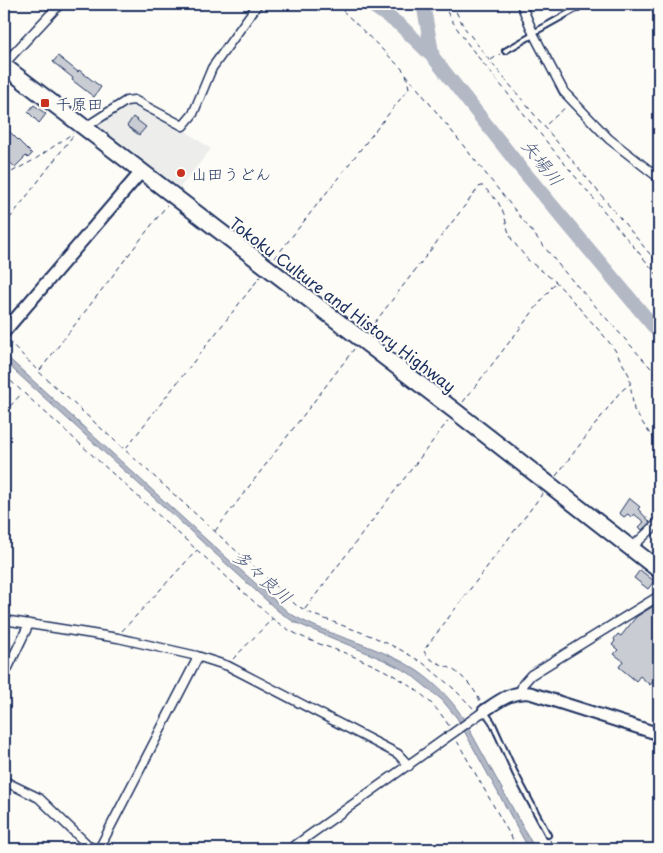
<svg xmlns="http://www.w3.org/2000/svg" width="663" height="853" viewBox="0 0 663 853" font-family="'Playpen Sans','Klee One',sans-serif">
<rect width="100%" height="100%" fill="#fdfcf7"/>
<filter id="ink" filterUnits="userSpaceOnUse"><feTurbulence type="fractalNoise" baseFrequency=".02" numOctaves="2"/><feDisplacementMap in="SourceGraphic" scale="10" xChannelSelector="R" yChannelSelector="G"/><feConvolveMatrix kernelMatrix="1 2 1 2 8 2 1 2 1" color-interpolation-filters="sRGB"/></filter>
<g filter="url(#ink)">
<path fill="#edeeec" d="M 133,103 L 187,132 L 211,149 L 178,190 L 93,125 L 128,104 Z"/>
<path fill="#b3b8c5" stroke="#76819c" d="M 4,354 L 210,543 L 289,613 C 322,633 360,641 395,658 C 421,670 448,693 463,718 L 535,849 L 529,849 L 457,718 L 442,700 L 409,673 L 384,660 L 294,622 L 278,611 L 4,361 Z"/>
<g fill="none" stroke-linecap="round" stroke-linejoin="round">
<path stroke="#b3b8c5" stroke-width="14" d="M 370,4 L 400,25 L 433,57
M 423,4 L 433,57 L 520,167 L 659,333"/>
</g>
<path fill="#c9ccd3" stroke="#1b2f5e" d="M 58,56 L 78,72 L 79,70 L 101,87 L 94,97 L 72,80 L 73,78 L 53,62 Z
M 34,105 L 46,114 L 39,123 L 28,112 Z
M 133,117 L 146,127 L 139,135 L 127,126 Z
M 4,126 L 32,154 L 28,158 L 26,156 L 15,167 L 4,157 Z
M 629,498 L 640,507 L 638,509 L 650,522 L 642,530 L 639,527 L 644,522 L 634,514 L 631,517 L 628,514 L 624,517 L 619,513 Z
M 640,570 L 654,581 L 648,589 L 634,578 Z
M 655,605 L 659,608 L 659,675 L 650,685 L 640,676 L 636,681 L 619,667 L 623,661 L 614,654 L 618,650 L 612,645 L 615,641 L 614,639 L 618,634 L 621,636 L 636,617 Z"/>
<g fill="none" stroke-linecap="round" stroke-linejoin="round">
<defs>
<path id="lane" d="M 533,33 L 585,4
M 505,51 L 533,35
M 485,712 L 492,722 L 515,773 L 548,835"/>
<path id="street" d="M 521,4 L 534,35 L 564,92 L 609,139 L 659,178
M 654,4 L 659,13
M 4,64 L 60,4
M 84,128 L 126,101 L 134,100 L 183,126 L 193,114 L 212,68 L 258,4
M 631,548 L 659,522
M 4,620 L 118,638 L 197,656 L 228,666 L 398,754 L 409,766
M 4,676 L 29,624
M 520,692 L 523,684 L 531,675 L 659,596
M 4,781 L 39,798 L 92,849
M 99,849 L 196,661 L 197,656
M 290,849 L 484,711"/>
<path id="secondary" d="M 4,332 L 141,172
M 484,711 C 499,701 511,691 530,693 L 659,734"/>
<path id="highway" d="M 4,66 L 455,411 L 659,570"/>
</defs>
<use href="#lane" stroke="#1b2f5e" stroke-width="8"/>
<use href="#street" stroke="#1b2f5e" stroke-width="11"/>
<use href="#secondary" stroke="#1b2f5e" stroke-width="15"/>
<use href="#highway" stroke="#1b2f5e" stroke-width="19"/>
<path stroke="#1b2f5e" stroke-width="1" stroke-dasharray="5 4" stroke-linecap="butt" d="M 336,4 L 402,69 L 562,269 L 659,377
M 396,4 L 402,6 L 407,4
M 443,4 C 460,39 488,68 512,99 C 560,159 610,218 659,277
M 452,4 L 464,27 L 490,61 L 659,265
M 491,60 L 500,54
M 547,124 L 567,106
M 4,176 L 34,160 L 73,133
M 4,226 L 75,133
M 275,258 L 409,88 L 406,74
M 369,330 L 480,186 L 483,186 L 498,202 L 504,214 L 508,230 L 512,240 L 528,260 L 556,282 L 605,337 L 615,350 L 629,375 L 634,410 L 650,434 L 659,443
M 8,340 L 39,372 L 296,605 L 314,615 L 374,637 L 401,650 L 423,663 L 453,688 L 474,709
M 40,370 L 167,205
M 4,375 L 273,619 C 294,636 319,644 345,653 C 385,669 426,688 449,726
M 463,402 L 555,283
M 4,413 L 22,393
M 126,448 L 260,277
M 556,476 L 620,392 L 630,384
M 215,531 L 354,349
M 305,609 L 448,421
M 122,631 L 197,550
M 233,659 L 272,619
M 480,701 C 475,689 463,676 452,669 C 443,664 426,661 424,650 L 543,493
M 457,741 L 518,849
M 550,840 L 553,849"/>
<use href="#lane" stroke="#fdfcf7" stroke-width="4"/>
<use href="#street" stroke="#fdfcf7" stroke-width="8"/>
<use href="#secondary" stroke="#fdfcf7" stroke-width="11"/>
<use href="#highway" stroke="#fdfcf7" stroke-width="15"/>
</g>
</g>
<g fill="#c8321e" stroke="#fdfcf7" stroke-width="2">
<rect x="40" y="98" width="10" height="10" rx="2.5"/>
<circle cx="181" cy="173" r="5"/>
</g>
<g text-anchor="middle" dominant-baseline="central" stroke-width="4" stroke-linejoin="round" paint-order="stroke">
<g font-size="16" fill="#1b2f5e" stroke="#fdfcf7" text-anchor="start">
<text x="55" y="103">千原田</text>
<text x="191" y="173">山田うどん</text>
</g>
<g font-size="16" fill="#1b2f5e" stroke="#fdfcf7">
<text transform="translate(343 304) rotate(37)">Tokoku Culture and History Highway</text>
</g>
<g font-size="18" font-style="italic" fill="#49587d" stroke="#fdfcf7">
<text transform="translate(543 162) rotate(51)">矢場川</text>
<text transform="translate(263 576) rotate(41)">多々良川</text>
</g>
</g>
<rect width="663" height="853" fill="none" stroke="#fdfcf7" stroke-width="20"/>
<rect x="10" y="10" width="643" height="833" fill="none" stroke="#1b2f5e" stroke-width="2" filter="url(#ink)"/>
</svg>
